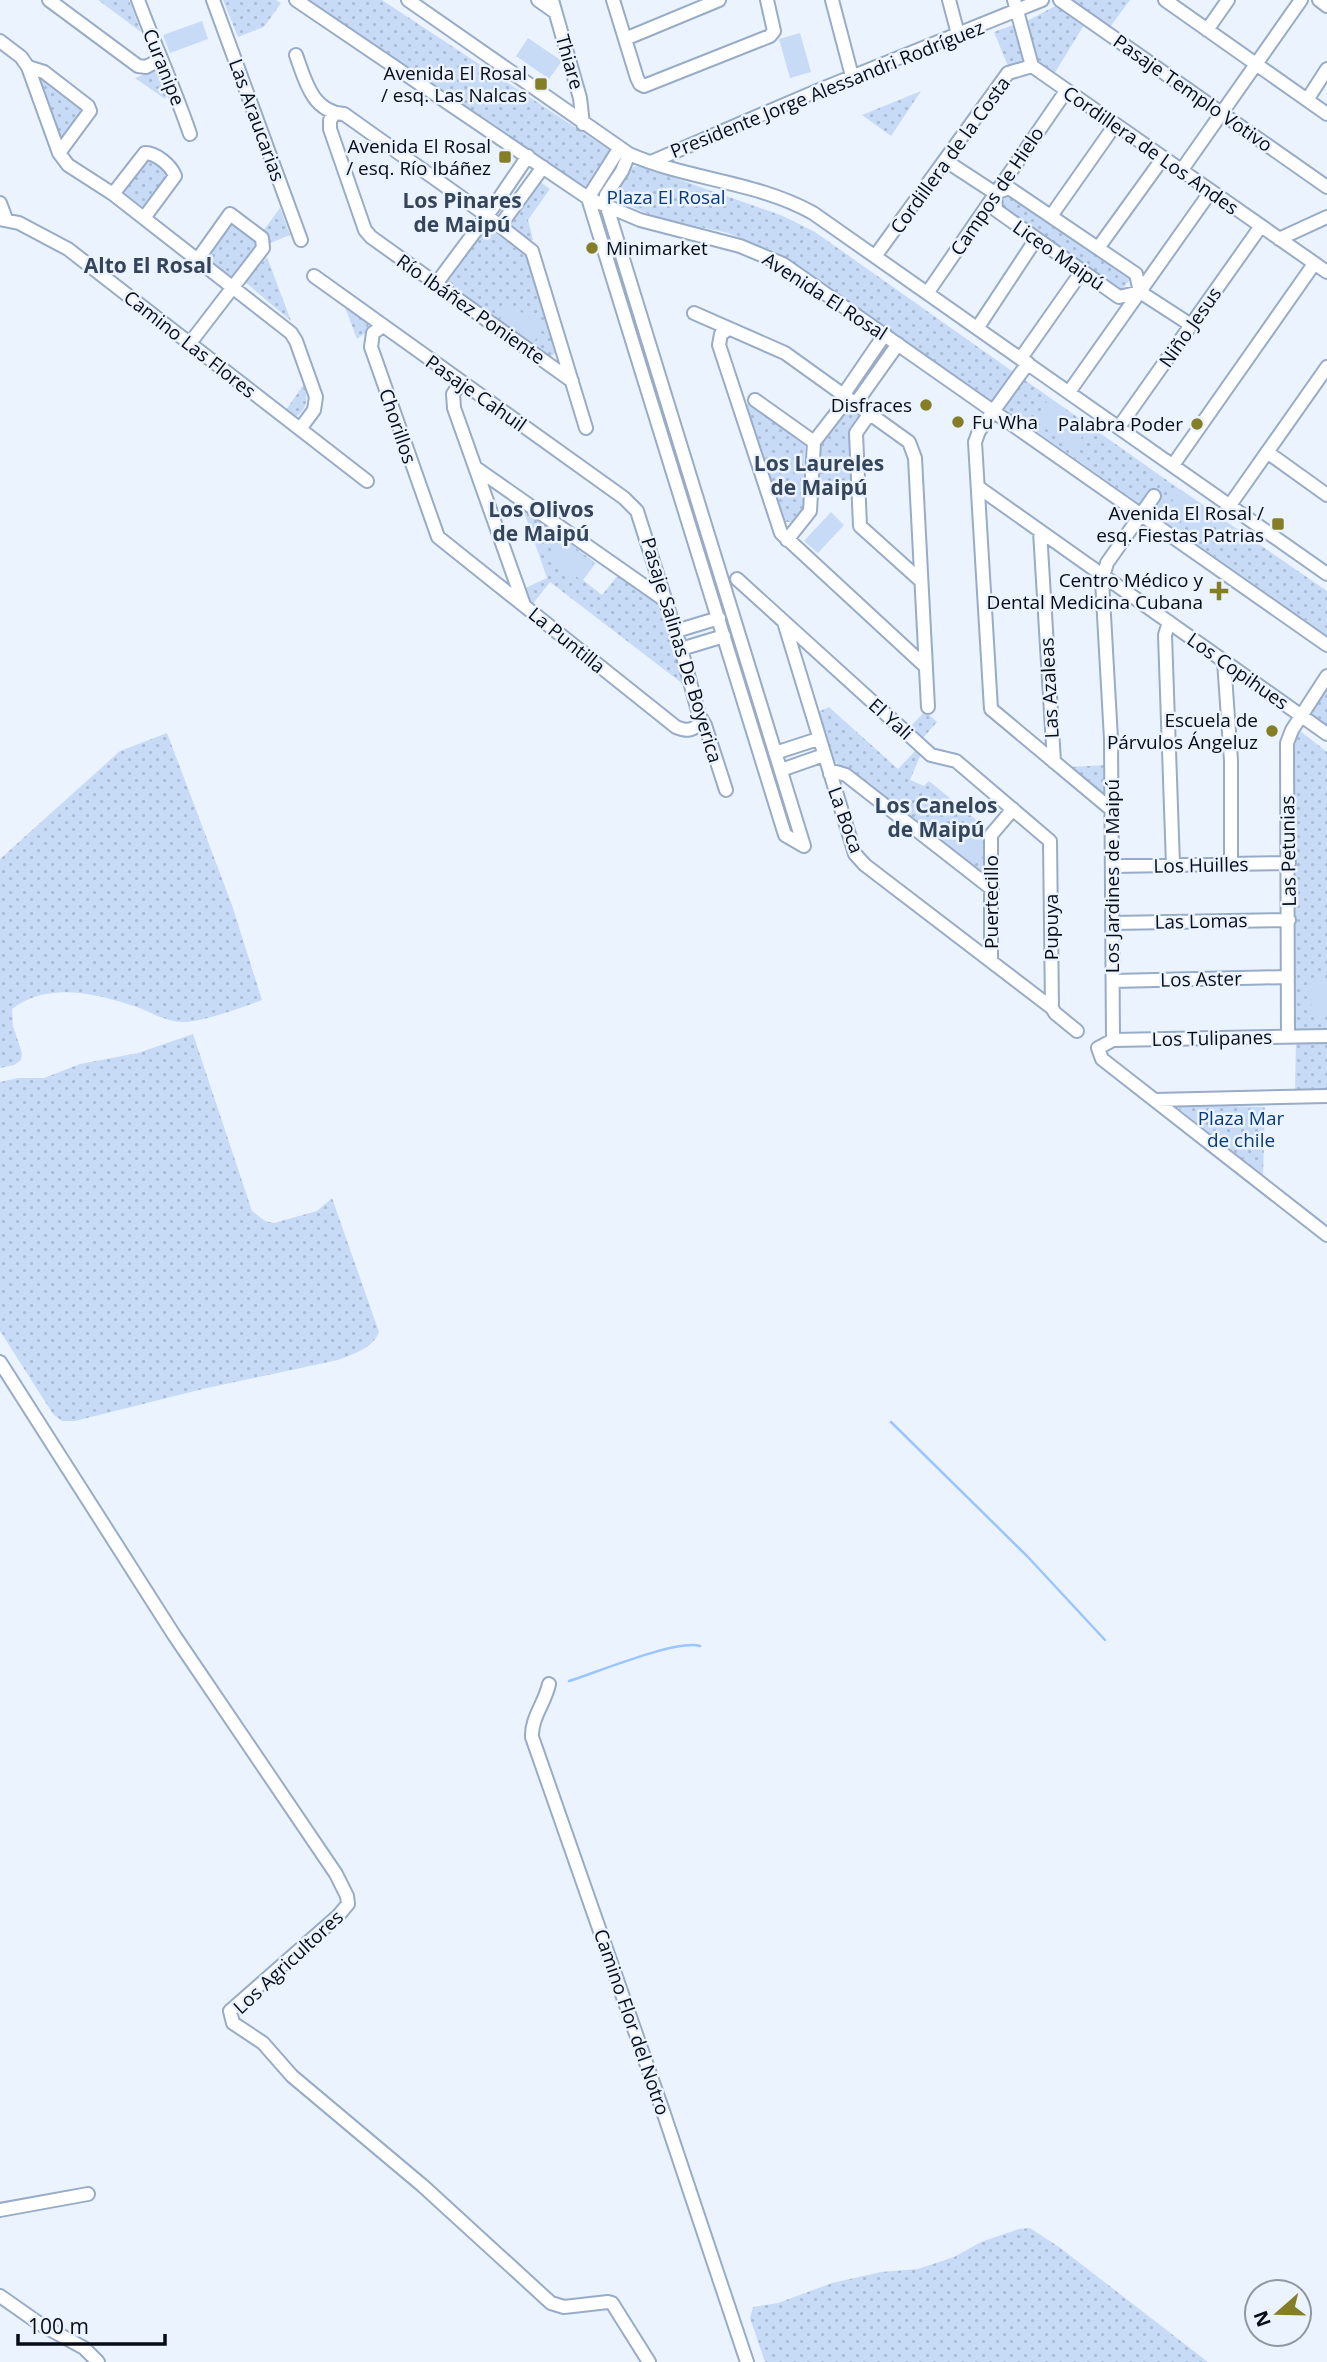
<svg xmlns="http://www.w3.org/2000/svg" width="1327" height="2362" viewBox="0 0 1327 2362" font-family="'Open Sans',sans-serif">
<defs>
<pattern id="grass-dots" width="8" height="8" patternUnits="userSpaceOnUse" patternTransform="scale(1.75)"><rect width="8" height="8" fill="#c7dbf7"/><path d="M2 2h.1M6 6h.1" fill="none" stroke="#a9bbd3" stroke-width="1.8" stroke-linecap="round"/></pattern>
</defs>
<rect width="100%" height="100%" fill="#ebf3ff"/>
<path fill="url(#grass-dots)" d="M 98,0 L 129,0 L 141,32 Z
M 223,0 L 276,0 L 281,3 L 264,27 L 238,37 Z
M 309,0 L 382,0 L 611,151 L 586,190 Z
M 1071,0 L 1130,0 L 1107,31 Z
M 1059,4 L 1084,25 L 1051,79 L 1035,67 L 1027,21 Z
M 1013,25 L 1017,28 L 1025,61 L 1008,66 L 994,32 Z
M 161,68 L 170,91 L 165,99 L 135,78 Z
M 43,78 L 86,110 L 62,139 L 40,80 Z
M 921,91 L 891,136 L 862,115 Z
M 148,157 L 170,174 L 144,208 L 122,191 Z
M 638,165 L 783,216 L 815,232 L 1175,486 L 1327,591 L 1327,635 L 983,394 L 776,252 L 728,233 L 658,218 L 618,201 C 612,188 625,169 638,165 Z
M 539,181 L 550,189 L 528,220 L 533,240 L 528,240 L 509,226 L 509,221 Z
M 1010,193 L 1132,277 L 1120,292 L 1001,209 L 1001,197 Z
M 280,208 L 290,235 L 268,244 L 263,231 Z
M 600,218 L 605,221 L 693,504 L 689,505 Z
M 233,222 L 260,244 L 231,279 L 206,260 L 205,257 L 229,223 Z
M 486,226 L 528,258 L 557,352 L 547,359 L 442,285 Z
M 267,257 L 291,321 L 245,282 Z
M 343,302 L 369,320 L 368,331 L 357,339 Z
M 304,384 C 308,400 308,408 295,418 L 286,410 Z
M 753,403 L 760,411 L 805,443 L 803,509 L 792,522 L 783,522 L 745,404 Z
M 848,406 L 862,416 L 853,497 L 820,497 L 820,444 Z
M 523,509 L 596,563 L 583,580 L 602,595 L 618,575 L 659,605 L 687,687 L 550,582 L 532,605 L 526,600 L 523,589 L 547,578 Z
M 701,531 L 746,678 L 742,679 L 697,533 Z
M 1327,687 L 1327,726 L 1308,714 Z
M 753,695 L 796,834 L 791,831 L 748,697 Z
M 829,707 L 898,769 L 917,749 L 921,754 L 910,780 L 924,786 L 929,781 L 990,831 L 987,872 L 984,876 L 979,875 L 833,760 L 816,713 Z
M 925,711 L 937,722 L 923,738 L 911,726 Z
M 1299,730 L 1327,752 L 1327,1039 L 1293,1039 L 1291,743 Z
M 167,733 L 232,905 L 262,1000 C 243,1007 203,1022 183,1022 C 167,1022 152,1013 137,1007 C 96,994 49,981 12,1009 L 13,1026 L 22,1053 L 21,1060 L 14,1065 L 0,1068 L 0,859 L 120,751 Z
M 1105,765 L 1106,797 L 1102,796 L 1070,767 Z
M 193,1034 L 252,1211 L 265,1221 L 274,1223 L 317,1211 L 332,1198 L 379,1332 C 373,1348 354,1354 338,1360 L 207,1388 L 75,1421 L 62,1421 L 53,1414 L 0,1331 L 0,1082 L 18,1078 L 44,1078 L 80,1064 L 138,1053 Z
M 1296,1043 L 1327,1044 L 1327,1092 L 1295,1091 Z
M 1184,1105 L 1265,1107 L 1263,1175 L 1177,1107 Z
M 1030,2228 L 1059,2247 L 1208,2362 L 765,2362 L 750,2318 L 753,2307 L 778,2303 L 832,2283 L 881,2272 L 918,2269 L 954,2257 L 981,2242 L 1019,2229 Z"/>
<path fill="#c7dbf7" d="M 202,21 L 208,39 L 170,53 L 163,35 Z
M 800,33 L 811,72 L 790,78 L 779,39 Z
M 528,38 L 562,61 L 549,79 L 516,56 Z
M 510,304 L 544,328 L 532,344 L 499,321 Z
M 1047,401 L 1087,429 L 1074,449 L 1034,420 Z
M 1180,489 L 1220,517 L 1207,537 L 1167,509 Z
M 831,512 L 844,525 L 818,553 L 804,541 Z
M 563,541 L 593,563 L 581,580 L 551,558 Z
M 955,821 L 985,845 L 971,862 L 941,838 Z
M 1310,978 L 1327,978 L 1327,1015 L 1312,1016 Z"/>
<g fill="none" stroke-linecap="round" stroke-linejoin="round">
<path stroke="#9bc5ff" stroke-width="2.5" d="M 891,1422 L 1027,1556 L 1105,1640
M 569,1681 C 595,1673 677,1639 700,1646"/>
<defs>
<path id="minor" d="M 49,0 L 138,66 L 146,67 L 159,60
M 138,0 C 155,46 174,87 190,134
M 213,0 L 301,240
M 296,0 L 588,198 L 640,220 L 740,246 L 783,264 L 1327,645
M 408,0 L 629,154 C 689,180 755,181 813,213 L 1327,574
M 538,0 L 555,12
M 552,0 L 580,98 L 583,124
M 613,0 L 637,78 L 640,84 L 644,86 L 770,36 L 774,31 L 767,0
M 832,0 L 852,76
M 949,0 L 958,34
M 1014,0 L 1032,66 L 1327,272
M 1060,0 L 1327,187
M 1165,0 L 1327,114
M 1319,0 L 1327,6
M 1207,30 L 1228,0
M 625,39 L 719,0
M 0,41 L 21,57 L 28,67 L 59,153 L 68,165 L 113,194 L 291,333 L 296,341 L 316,397 L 314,410 L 300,429
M 296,55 C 305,80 312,112 344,114 L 486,215 L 532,251 L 586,428
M 28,67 L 44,72 L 88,106 L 90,111 L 59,153
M 1307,100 L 1327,69
M 335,113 L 330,120 L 330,129 L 365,230 L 371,237 L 572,381
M 619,149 L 588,198 L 785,835 L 804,846
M 629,154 L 622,171 L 606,195 L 607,207 L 804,846
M 946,161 L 995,193 L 1009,188 L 1136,274 L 1140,292 L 1191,325
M 651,162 L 819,90 L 1042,0
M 1181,171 L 1301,0
M 995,193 L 996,210 L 1119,297 L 1140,292
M 113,194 L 145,153 C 156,153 171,165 175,176 L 144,218
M 0,203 L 6,219
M 1051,216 L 1115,125
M 0,219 L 19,223 L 68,249 L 367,481
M 500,226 L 543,167
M 1279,239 L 1327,217
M 1098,248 L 1163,158
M 876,255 L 1008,73 L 1032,66
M 314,276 L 624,498 L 637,511 L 681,649 L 699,715 L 705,725 L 726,790
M 436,284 L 494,206 L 528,156
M 928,292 L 1066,91
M 694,313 L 785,353 L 909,442 L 915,458 L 928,707
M 383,326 L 373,333 L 371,347 L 438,537 L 676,727 C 686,731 690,731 699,725 L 699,715
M 978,327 L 1036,239
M 727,330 L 721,334 L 719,345 L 781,533 L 925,666
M 190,343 L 263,248 L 262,238 L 230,214 L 198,259
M 1021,358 L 1082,271
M 1028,363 L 979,431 L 975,442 L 991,709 L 1112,810
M 461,382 L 453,394 L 454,408 L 524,605
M 1069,392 L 1211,191
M 844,394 L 885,334
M 755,400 L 814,442
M 856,403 L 898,344
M 870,413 L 856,433 L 860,526 L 920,580
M 1119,427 L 1261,226
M 1267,452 L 1327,495
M 1173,465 L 1314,264
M 476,468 L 666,601
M 978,487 L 1327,734
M 1230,505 L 1327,367
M 1040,531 L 1054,762
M 787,540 L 810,511 L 814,442 L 848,398
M 737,579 L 931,755 L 956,761 L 1050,841 L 1052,1008
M 784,622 L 855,854 L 865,865 L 1052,1008 L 1055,1013 L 1077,1031
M 1169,622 L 1165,635 L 1173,865
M 676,631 L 719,618
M 681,649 L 724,636
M 1224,661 L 1231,761 L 1231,864
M 775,753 L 818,739
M 781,770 L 824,755
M 830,774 L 836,772 L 846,775 L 992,889
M 1112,866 L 1289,863
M 1112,923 L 1289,920
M 991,961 L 991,835 L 1013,809
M 1113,981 L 1288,977
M 1327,1036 L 1113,1040 L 1098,1048 L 1102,1059 L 1327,1235
M 1288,1037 L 1287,743 L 1292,730 L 1327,676
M 1113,1040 L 1111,739 L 1102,580 L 1107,563 L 1154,496
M 1155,1100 L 1327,1096
M 0,1362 L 174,1635 L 336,1874 L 347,1896 L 348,1904 L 338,1916 L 230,2011 L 233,2023 L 263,2043 L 292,2076 L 423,2186 L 551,2303 L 564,2307 L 608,2302 L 612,2303 L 649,2362
M 549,1684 C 545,1703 531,1718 532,1737 L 664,2114 L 747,2362
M 0,2210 L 88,2194
M 0,2296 L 40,2324 L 84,2348 L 98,2362"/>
</defs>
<use href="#minor" stroke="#98acc7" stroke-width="16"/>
<use href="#minor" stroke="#fff" stroke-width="12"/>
</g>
<g fill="#847f27" stroke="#ebf3ff" stroke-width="2.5">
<rect x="534" y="77" width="14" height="14" rx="3.5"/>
<rect x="498" y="150" width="14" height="14" rx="3.5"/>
<circle cx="592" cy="248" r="7"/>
<circle cx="926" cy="405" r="7"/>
<circle cx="958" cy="422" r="7"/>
<circle cx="1197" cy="424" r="7"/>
<rect x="1271" y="517" width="14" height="14" rx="3.5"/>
<path d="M1215.5 580.5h7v7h7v7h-7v7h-7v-7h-7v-7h7z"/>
<circle cx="1272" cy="731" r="7"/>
</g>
<g text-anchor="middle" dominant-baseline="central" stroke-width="5" stroke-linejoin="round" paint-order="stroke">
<g font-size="19" fill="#060d16" stroke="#ebf3ff">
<text transform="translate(570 62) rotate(74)">Thiare</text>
<text transform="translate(164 67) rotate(68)">Curanipe</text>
<text transform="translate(827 89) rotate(-22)">Presidente Jorge Alessandri Rodríguez</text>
<text transform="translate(1193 93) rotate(35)">Pasaje Templo Votivo</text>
<text transform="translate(257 120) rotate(70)">Las Araucarias</text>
<text transform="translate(1151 150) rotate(35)">Cordillera de Los Andes</text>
<text transform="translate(950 155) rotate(-54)">Cordillera de la Costa</text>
<text transform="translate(997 191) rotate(-56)">Campos de Hielo</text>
<text transform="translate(1059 255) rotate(35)">Liceo Maipú</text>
<text transform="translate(825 296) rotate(33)">Avenida El Rosal</text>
<text transform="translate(471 309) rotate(35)">Río Ibáñez Poniente</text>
<text transform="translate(1190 327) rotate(-55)">Niño Jesus</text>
<text transform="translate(190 344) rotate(38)">Camino Las Flores</text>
<text transform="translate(476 393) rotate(35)">Pasaje Cahuil</text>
<text transform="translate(398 426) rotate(71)">Chorillos</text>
<text transform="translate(567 640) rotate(39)">La Puntilla</text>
<text transform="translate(682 650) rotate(73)">Pasaje Salinas De Boyerica</text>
<text transform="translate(1238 671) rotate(35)">Los Copihues</text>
<text transform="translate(1049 688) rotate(-93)">Las Azaleas</text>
<text transform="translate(891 719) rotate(42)">El Yali</text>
<text transform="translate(846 820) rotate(70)">La Boca</text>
<text transform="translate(1288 851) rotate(-91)">Las Petunias</text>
<text transform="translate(1201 865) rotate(-1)">Los Huilles</text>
<text transform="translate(1112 876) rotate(-90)">Los Jardines de Maipú</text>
<text transform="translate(991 902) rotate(-90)">Puertecillo</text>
<text transform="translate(1201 921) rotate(-1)">Las Lomas</text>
<text transform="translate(1051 927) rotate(-90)">Pupuya</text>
<text transform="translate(1201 979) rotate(-1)">Los Aster</text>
<text transform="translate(1212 1038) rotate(-1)">Los Tulipanes</text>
<text transform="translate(288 1962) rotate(-43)">Los Agricultores</text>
<text transform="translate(632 2022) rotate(71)">Camino Flor del Notro</text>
</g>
<g font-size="19" fill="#060d16" stroke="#ebf3ff" text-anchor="end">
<text x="527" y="73">Avenida El Rosal<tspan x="527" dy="22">/ esq. Las Nalcas</tspan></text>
<text x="491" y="146">Avenida El Rosal<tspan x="491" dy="22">/ esq. Río Ibáñez</tspan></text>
<text x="606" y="248" text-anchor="start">Minimarket</text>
<text x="912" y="405">Disfraces</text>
<text x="972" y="422" text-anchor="start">Fu Wha</text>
<text x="1183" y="424">Palabra Poder</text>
<text x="1264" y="513">Avenida El Rosal /<tspan x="1264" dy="22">esq. Fiestas Patrias</tspan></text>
<text x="1203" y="580">Centro Médico y<tspan x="1203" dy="22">Dental Medicina Cubana</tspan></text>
<text x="1258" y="720">Escuela de<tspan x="1258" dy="22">Párvulos Ángeluz</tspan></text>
</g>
<g font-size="19" fill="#073b79" stroke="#ebf3ff">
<text x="666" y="197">Plaza El Rosal</text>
<text x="1241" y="1118">Plaza Mar<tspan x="1241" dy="22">de chile</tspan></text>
</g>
<g font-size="21" font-weight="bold" fill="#34455b" stroke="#ebf3ff">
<text x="462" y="200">Los Pinares<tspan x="462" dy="24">de Maipú</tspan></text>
<text x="148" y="265">Alto El Rosal</text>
<text x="819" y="463">Los Laureles<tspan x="819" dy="24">de Maipú</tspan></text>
<text x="541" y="509">Los Olivos<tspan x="541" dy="24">de Maipú</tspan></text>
<text x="936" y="805">Los Canelos<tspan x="936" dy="24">de Maipú</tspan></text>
</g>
</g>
<g transform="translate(1278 2313) rotate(250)"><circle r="33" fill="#ebf3ff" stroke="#8f97a2" stroke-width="2"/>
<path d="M0-5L12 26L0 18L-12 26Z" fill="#847f27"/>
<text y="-10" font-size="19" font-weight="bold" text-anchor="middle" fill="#060d16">N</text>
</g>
<path d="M18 2334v10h147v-10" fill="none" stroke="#060d16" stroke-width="3.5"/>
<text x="28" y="2334" font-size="21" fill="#060d16" stroke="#ebf3ff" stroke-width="5" paint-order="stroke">100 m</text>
</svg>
